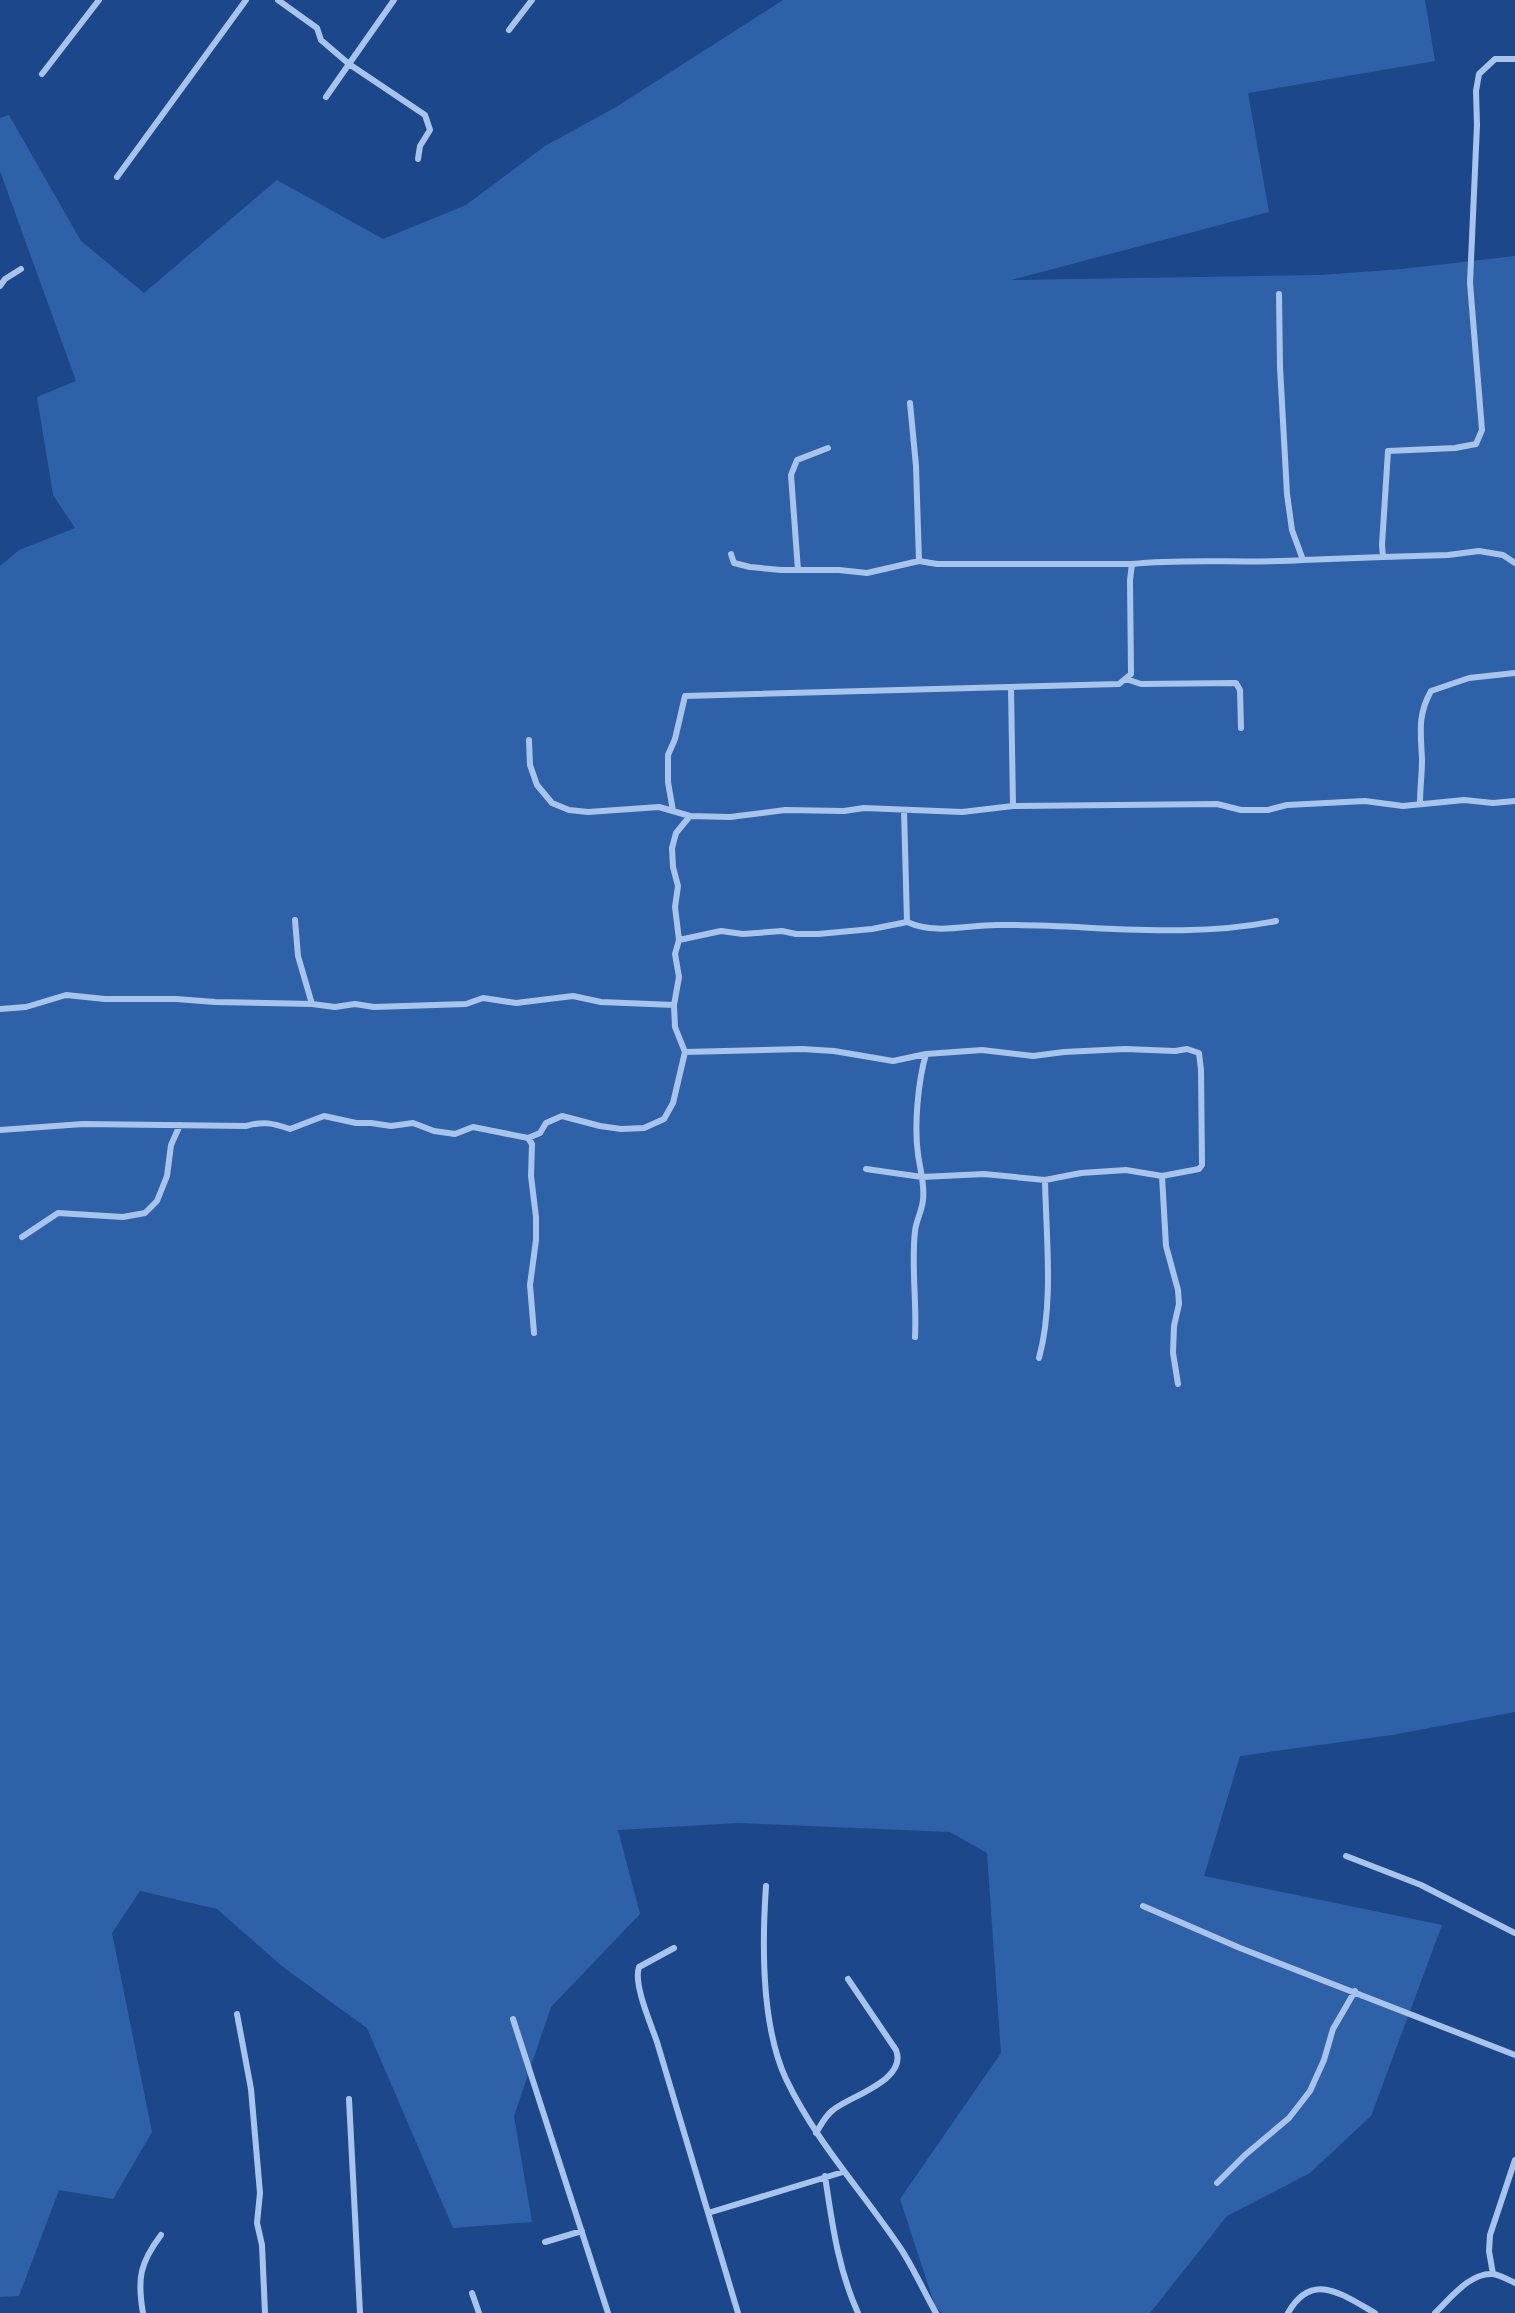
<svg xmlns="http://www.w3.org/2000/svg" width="1515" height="2313" viewBox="0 0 1515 2313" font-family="Quicksand,sans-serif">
<rect width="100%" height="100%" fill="#1c488b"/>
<path fill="#2f61a9" d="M 783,0 L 1425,0 L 1435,61 L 1248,93 L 1269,212 L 1011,280 L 1321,275 L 1402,269 L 1515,256 L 1515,1712 L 1392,1735 L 1240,1756 L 1204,1876 L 1442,1925 L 1371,2116 L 1310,2173 L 1227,2216 L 1150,2313 L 942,2313 L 935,2306 L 900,2199 L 1001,2053 L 987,1853 L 950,1832 L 738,1823 L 618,1830 L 640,1914 L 551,2007 L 514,2116 L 532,2222 L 453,2228 L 367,2028 L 283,1967 L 217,1909 L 140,1891 L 112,1933 L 152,2132 L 113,2199 L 59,2190 L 19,2296 L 0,2297 L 0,566 L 19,550 L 75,528 L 53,495 L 37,397 L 76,381 L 0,171 L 0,118 L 9,115 L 81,241 L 144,293 L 277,180 L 383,239 L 466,205 L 545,146 L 616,107 Z"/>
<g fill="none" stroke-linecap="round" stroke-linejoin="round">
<path stroke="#a8c4ec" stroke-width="6" d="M 278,0 L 317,28 L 321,40 L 349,64 L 326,97
M 394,0 L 349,64 L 425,115 L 430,130 L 420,146 L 418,159
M 509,30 L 532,0
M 1515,59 L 1495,59 L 1479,74 L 1476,91 L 1477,125 L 1470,283 L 1482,430 L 1476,444 L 1455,448 L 1388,451 L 1382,545 L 1383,557 L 1448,555 L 1479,551 L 1503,555 L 1515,563
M 42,74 L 99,0
M 117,177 L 246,0
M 0,286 L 5,279 L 21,269
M 1279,294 L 1280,367 L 1287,494 L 1292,530 L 1303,560 L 1383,557
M 910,403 L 916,466 L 919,561 L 937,564 L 1132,564
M 731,554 L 734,563 L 750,567 L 781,570 L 839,570 L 867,573 L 919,561
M 798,570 L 791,475 L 797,460 L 828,448
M 1126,679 L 1141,684 L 1236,683 L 1240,690 L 1241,728
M 1011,688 L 1013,806
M 529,740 L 530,765 L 537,785 L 552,803 L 569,810 L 588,812 L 659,807 L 690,816 L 730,817 L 785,810 L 844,811 L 864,808 L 962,812 L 1013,806 L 1217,804 L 1241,810 L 1268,810 L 1287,805 L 1365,801 L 1403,806 L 1464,800 L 1493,803 L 1515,801
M 1420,803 C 1420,788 1422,774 1422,760 C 1421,733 1417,716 1431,691 L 1469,678 L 1515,673
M 673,811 L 668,782 L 668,755 L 675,739 L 685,696 L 1119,684 L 1131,674 L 1130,580 L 1132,564 C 1189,558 1246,564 1303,560
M 690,816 L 676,833 L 672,848 L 673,867 L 678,886 L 675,907 L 679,940 L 675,954 L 679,977 L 674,1005 L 675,1027 L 685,1052 L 802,1049 L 834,1051 L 893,1061 L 926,1054 L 982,1050 L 1033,1056 L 1064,1052 L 1125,1049 L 1175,1051 L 1187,1049 L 1199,1053 L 1201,1070 L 1202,1165 L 1199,1169 L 1162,1176 L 1126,1170 L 1081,1173 L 1045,1180 L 984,1174 L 922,1177 L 866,1169
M 295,920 L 298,956 L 312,1004
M 907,922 C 936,935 967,925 997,925 C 1089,924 1185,940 1276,921
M 679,940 L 721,931 L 743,934 L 782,931 L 796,934 L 818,934 L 872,929 L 907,922 L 904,810
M 0,1009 L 26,1007 L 66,995 L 105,999 L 176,999 L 215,1002 L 312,1004 L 335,1007 L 355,1004 L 374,1007 L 466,1004 L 483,998 L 516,1003 L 573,996 L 601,1002 L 674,1005
M 0,1130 L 83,1124 L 246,1126 C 264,1121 272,1123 290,1129 L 324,1116 L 356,1123 L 371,1123 L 391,1126 L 413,1123 L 434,1131 L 455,1134 L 473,1127 L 528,1138 L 540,1133 L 546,1123 L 562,1116 L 600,1126 L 621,1129 L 644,1128 L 664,1119 L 673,1103 L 685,1052
M 528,1138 L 532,1144 L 531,1176 L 536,1217 L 536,1240 L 530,1285 L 534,1333
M 1162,1176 L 1166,1246 L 1178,1290 L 1179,1304 L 1174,1326 L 1173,1353 L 1178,1384
M 22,1237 L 58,1213 L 123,1217 L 145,1213 L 157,1201 L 167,1176 L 171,1145 L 180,1125
M 915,1337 C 917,1302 911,1266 915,1231 C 916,1221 922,1211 923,1200 C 925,1184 920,1170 918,1154 C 914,1126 918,1081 926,1054
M 1039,1358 C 1054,1304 1046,1236 1045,1180
M 1346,1856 L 1421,1885 L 1515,1933
M 766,1886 C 762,1944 761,2025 786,2079 C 816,2142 863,2192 901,2249 C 914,2269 924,2292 936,2313
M 1143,1906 L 1240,1948 L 1515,2055
M 674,1948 L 639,1967 C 633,1984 651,2024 657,2042 L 738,2313
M 237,2014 L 251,2089 L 260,2193 L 257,2223 L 262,2245 L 265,2313
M 513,2019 L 608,2313
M 349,2099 L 360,2313
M 816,2133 C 821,2125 825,2116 833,2110 C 850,2096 908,2080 896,2050 L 848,1979
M 825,2176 C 832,2223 838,2269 858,2313
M 1217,2183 L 1245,2155 L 1289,2118 L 1310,2091 L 1324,2060 L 1333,2029 L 1355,1991
M 708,2213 L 843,2172
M 545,2242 L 582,2231
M 1493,2274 L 1489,2251 L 1490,2235 L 1515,2160
M 472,2293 L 479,2313
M 143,2313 C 137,2278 140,2263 161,2235
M 1288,2313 C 1312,2270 1343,2295 1375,2313
M 1435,2313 C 1450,2299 1470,2272 1493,2274 C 1500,2275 1509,2280 1515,2283"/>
</g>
</svg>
